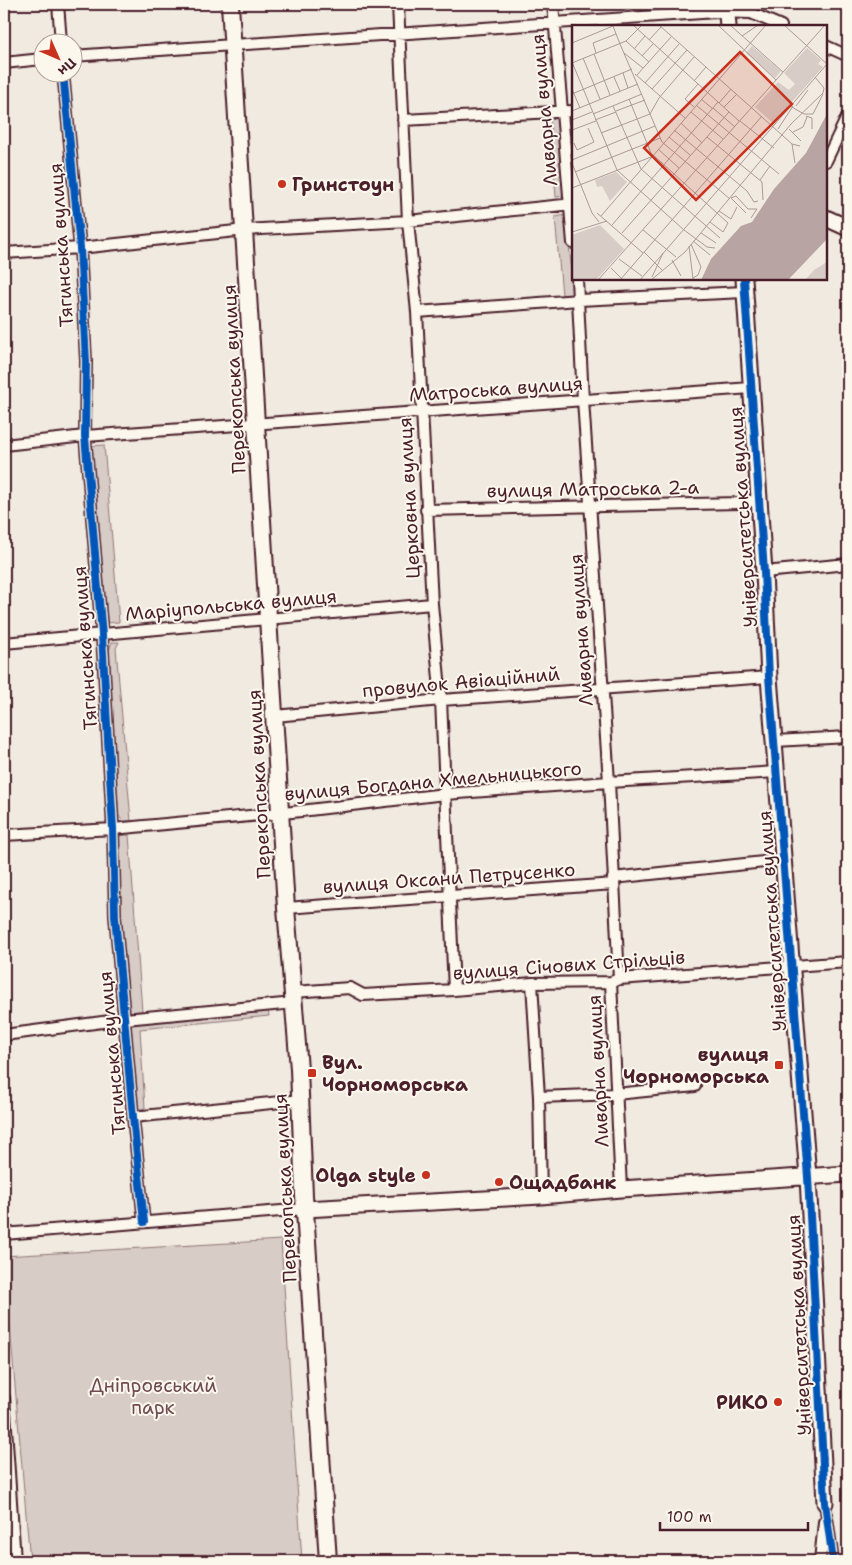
<svg xmlns="http://www.w3.org/2000/svg" width="852" height="1565" viewBox="0 0 852 1565" font-family="'Shantell Sans',sans-serif">
<rect width="100%" height="100%" fill="#f0eae0"/>
<filter id="ink" filterUnits="userSpaceOnUse"><feTurbulence type="fractalNoise" baseFrequency=".02" numOctaves="2"/><feDisplacementMap in="SourceGraphic" scale="10" xChannelSelector="R" yChannelSelector="G"/><feConvolveMatrix kernelMatrix="1 2 1 2 8 2 1 2 1" color-interpolation-filters="sRGB"/></filter>
<g filter="url(#ink)">
<path fill="#d8ccc6" stroke="#917678" d="M 557,118 L 563,196 L 556,197 L 550,119 Z
M 566,215 L 574,294 L 562,295 L 555,217 Z
M 104,445 L 119,622 L 107,623 L 89,446 Z
M 112,642 L 119,642 L 116,648 L 131,821 L 123,821 L 116,813 L 107,655 Z
M 129,835 L 142,1011 L 129,1012 L 119,914 L 117,836 Z
M 268,1009 L 269,1016 L 140,1029 L 145,1108 L 136,1110 L 130,1030 L 132,1025 L 138,1022 Z
M 281,1240 L 302,1561 L 30,1561 L 4,1256 Z"/>
<g fill="none" stroke-linecap="round" stroke-linejoin="round">
<defs>
<path id="street" d="M 58,4 L 61,42
M 398,4 L 408,221 L 417,312 L 432,604 L 441,700 L 454,990
M 553,4 L 573,243
M 826,46 L 848,56
M 72,56 L 716,12 L 751,13 L 781,26
M 4,63 L 42,59
M 63,72 L 80,248 L 86,361 L 85,436 L 102,635 L 113,829 L 115,916 L 133,1117 L 144,1222
M 403,120 L 573,111
M 826,161 L 848,115
M 4,253 L 80,248 L 245,230 L 408,221 L 573,204
M 577,279 L 583,400 L 609,782 L 619,979
M 417,312 L 579,300 L 744,292
M 4,445 L 85,436 L 751,388
M 426,510 L 739,503 L 759,500
M 764,572 L 848,564
M 4,643 L 432,604
M 275,716 L 441,700 L 769,677
M 775,741 L 848,737
M 4,835 L 113,829 L 292,812 L 445,794 L 609,782 L 777,772
M 613,878 L 783,860
M 286,908 L 614,884
M 611,982 L 621,1189
M 532,983 L 539,1097 L 541,1196
M 293,992 L 350,988 L 363,995 L 454,990 L 532,983 L 611,982 L 619,979 L 848,962
M 4,1035 L 125,1019 L 294,1003
M 539,1097 L 616,1094 L 695,1086
M 133,1117 L 301,1100
M 4,1234 L 305,1209
M 4,1398 L 15,1561
M 825,1503 L 833,1561
M 820,1561 L 824,1522"/>
<path id="secondary" d="M 726,4 L 728,26
M 826,218 L 848,228
M 744,279 L 764,572 L 769,677 L 808,1177 L 825,1503
M 305,1209 L 541,1196 L 621,1189 L 848,1174"/>
<path id="primary" d="M 230,4 L 286,908 L 299,1069 L 304,1196 L 328,1561"/>
</defs>
<use href="#street" stroke="#4a1f2b" stroke-width="14"/>
<use href="#secondary" stroke="#4a1f2b" stroke-width="19"/>
<use href="#primary" stroke="#4a1f2b" stroke-width="20"/>
<use href="#street" stroke="#fbf7ec" stroke-width="10"/>
<use href="#secondary" stroke="#fbf7ec" stroke-width="15"/>
<use href="#primary" stroke="#fbf7ec" stroke-width="16"/>
<defs>
<path id="cycleway" d="M 63,72 L 80,248 L 86,361 L 85,436 L 102,635 L 113,829 L 115,916 L 133,1117 L 144,1222
M 744,279 L 764,572 L 769,677 L 808,1177 L 825,1503 L 833,1561"/>
</defs>
<use href="#cycleway" stroke="#fbf7ec" stroke-width="11"/>
<use href="#cycleway" stroke="#0057b8" stroke-width="8"/>
</g>
</g>
<g fill="#c8321e" stroke="#fbf7ec" stroke-width="2">
<circle cx="282" cy="184" r="5"/>
<rect x="774" y="1060" width="10" height="10" rx="2.5"/>
<rect x="307" y="1068" width="10" height="10" rx="2.5"/>
<circle cx="426" cy="1175" r="5"/>
<circle cx="499" cy="1182" r="5"/>
<circle cx="778" cy="1402" r="5"/>
</g>
<g text-anchor="middle" dominant-baseline="central" stroke-width="4" stroke-linejoin="round" paint-order="stroke">
<g font-size="19" fill="#4a1f2b" stroke="#fbf7ec">
<text transform="translate(544 110) rotate(-95)">Ливарна вулиця</text>
<text transform="translate(61 245) rotate(-94)">Тягинська вулиця</text>
<text transform="translate(234 379) rotate(-93)">Перекопська вулиця</text>
<text transform="translate(496 389) rotate(-4)">Матроська вулиця</text>
<text transform="translate(593 489) rotate(-1)">вулиця Матроська 2-а</text>
<text transform="translate(409 498) rotate(-93)">Церковна вулиця</text>
<text transform="translate(743 517) rotate(-94)">Університетська вулиця</text>
<text transform="translate(231 605) rotate(-5)">Маріупольська вулиця</text>
<text transform="translate(581 630) rotate(-94)">Ливарна вулиця</text>
<text transform="translate(85 648) rotate(-94)">Тягинська вулиця</text>
<text transform="translate(461 682) rotate(-5)">провулок Авіаційний</text>
<text transform="translate(433 781) rotate(-5)">вулиця Богдана Хмельницького</text>
<text transform="translate(259 784) rotate(-93)">Перекопська вулиця</text>
<text transform="translate(449 878) rotate(-4)">вулиця Оксани Петрусенко</text>
<text transform="translate(772 921) rotate(-94)">Університетська вулиця</text>
<text transform="translate(569 965) rotate(-4)">вулиця Січових Стрільців</text>
<text transform="translate(112 1053) rotate(-95)">Тягинська вулиця</text>
<text transform="translate(598 1071) rotate(-93)">Ливарна вулиця</text>
<text transform="translate(285 1188) rotate(-93)">Перекопська вулиця</text>
<text transform="translate(799 1325) rotate(-93)">Університетська вулиця</text>
</g>
<g font-size="19" font-weight="bold" fill="#4a1f2b" stroke="#fbf7ec" text-anchor="start">
<text x="292" y="184">Гринстоун</text>
<text x="769" y="1054" text-anchor="end">вулиця<tspan x="769" dy="22">Чорноморська</tspan></text>
<text x="322" y="1062">Вул.<tspan x="322" dy="22">Чорноморська</tspan></text>
<text x="416" y="1175" text-anchor="end">Olga style</text>
<text x="509" y="1182">Ощадбанк</text>
<text x="768" y="1402" text-anchor="end">РИКО</text>
</g>
<g font-size="19" fill="#6e4a52" stroke="#fbf7ec">
<text x="153" y="1385">Дніпровський<tspan x="153" dy="22">парк</tspan></text>
</g>
</g>
<g transform="translate(572 25)">
<rect width="255" height="255" fill="#f0eae0"/>
<path d="M 180,21 L 209,46 L 203,53 L 174,28 ZM 235,23 L 249,35 L 246,39 L 251,42 L 201,98 L 183,82 L 206,57 L 217,65 L 223,59 L 212,48 ZM 44,147 L 55,157 L 38,176 L 30,161 L 25,162 L 23,155 ZM 28,200 L 52,224 L 24,255 L 0,255 L 0,210 ZM 255,237 L 255,255 L 233,255 L 242,245 Z" fill="#d8ccc6"/>
<path d="M 255,89 L 255,214 L 216,255 L 129,255 L 139,234 L 169,201 L 180,197 L 202,164 L 234,128 Z" fill="#b8a4a2"/>
<path fill="none" stroke="#b8a4a2" stroke-width="2.5" d="M 155,255 L 186,218 L 255,161M 164,255 L 255,171"/>
<path fill="none" stroke="#ae9998" stroke-width="1" d="M 61,0 L 167,96M 87,0 L 220,119 L 228,121M 146,0 L 204,55M 158,0 L 211,47M 41,1 L 48,19M 170,11 L 186,0M 77,15 L 89,2M 54,16 L 77,37M 0,18 L 41,1M 48,19 L 90,117 L 158,174M 62,24 L 73,11M 24,28 L 21,18 L 44,9M 52,28 L 71,43M 22,29 L 38,70M 70,31 L 81,19M 11,33 L 28,74M 0,37 L 45,145 L 112,205 L 135,222 L 143,223M 0,38 L 54,16 L 70,0M 51,48 L 56,63M 63,49 L 113,93M 65,50 L 99,12M 42,52 L 48,66M 122,56 L 134,42M 73,58 L 107,19M 0,64 L 8,83M 80,64 L 115,25M 0,69 L 60,44M 57,74 L 79,128 L 156,198 L 151,207 L 138,197M 129,74 L 141,84M 147,78 L 159,64M 124,80 L 207,149M 41,81 L 69,144 L 148,213M 218,81 L 232,89 L 241,89 L 251,69M 224,81 L 236,65M 122,82 L 113,74 L 126,59M 152,82 L 165,69M 141,83 L 163,102M 0,86 L 66,59M 44,86 L 73,75M 119,87 L 151,114M 21,89 L 70,69M 234,91 L 240,93 L 240,104M 0,95 L 20,87M 23,95 L 44,87M 168,96 L 202,123M 109,98 L 130,118M 206,104 L 221,81M 217,104 L 229,116M 0,105 L 24,96M 102,105 L 175,166 L 182,177 L 186,176M 221,107 L 231,102 L 235,92M 29,108 L 78,89 L 87,73 L 122,32M 97,112 L 118,130M 135,112 L 190,157 L 191,175M 2,118 L 5,125 L 22,117 L 16,103M 220,119 L 223,138M 86,124 L 107,143M 0,135 L 83,101M 0,138 L 20,188 L 27,197M 3,147 L 88,113M 188,155 L 198,141M 0,163 L 79,132M 147,186 L 159,194 L 165,182M 25,188 L 71,228M 174,188 L 159,173 L 164,171 L 176,184 L 185,184 L 179,193M 29,191 L 194,0M 40,200 L 146,77M 71,205 L 104,232M 0,207 L 35,196M 50,208 L 157,87M 129,208 L 144,218M 121,216 L 138,230M 119,219 L 129,242 L 126,250 L 121,253M 117,221 L 121,254M 72,227 L 90,245M 47,234 L 70,251M 100,235 L 109,251M 39,243 L 51,255M 80,252 L 91,228M 26,255 L 253,0M 48,255 L 190,91M 68,255 L 255,39 L 212,0M 79,255 L 113,227 L 219,99 L 251,68 L 252,63 L 243,52"/>
<path fill="#c8321e" fill-opacity="0.15" stroke="#c8321e" stroke-width="2.5" d="M 168,27 L 220,79 L 124,175 L 72,123 Z"/>
<rect width="255" height="255" fill="none" stroke="#4a1f2b" stroke-width="2.5"/>
</g>
<rect width="852" height="1565" fill="none" stroke="#fbf7ec" stroke-width="20"/>
<rect x="10" y="10" width="832" height="1545" fill="none" stroke="#4a1f2b" stroke-width="2" filter="url(#ink)"/>
<g transform="translate(58 58) rotate(135)"><circle r="24" fill="#fbf7ec" stroke="#b4a19f"/>
<path d="M0-4L9 19L0 12L-9 19Z" fill="#c8321e"/>
<text y="-8" font-size="14" font-weight="bold" text-anchor="middle" fill="#4a1f2b">Пн</text>
</g>
<path d="M660 1522v8h148v-8" fill="none" stroke="#4a1f2b" stroke-width="2.5"/>
<text x="667" y="1522" font-size="15" fill="#4a1f2b" stroke="#fbf7ec" stroke-width="4" paint-order="stroke">100 m</text>
</svg>
